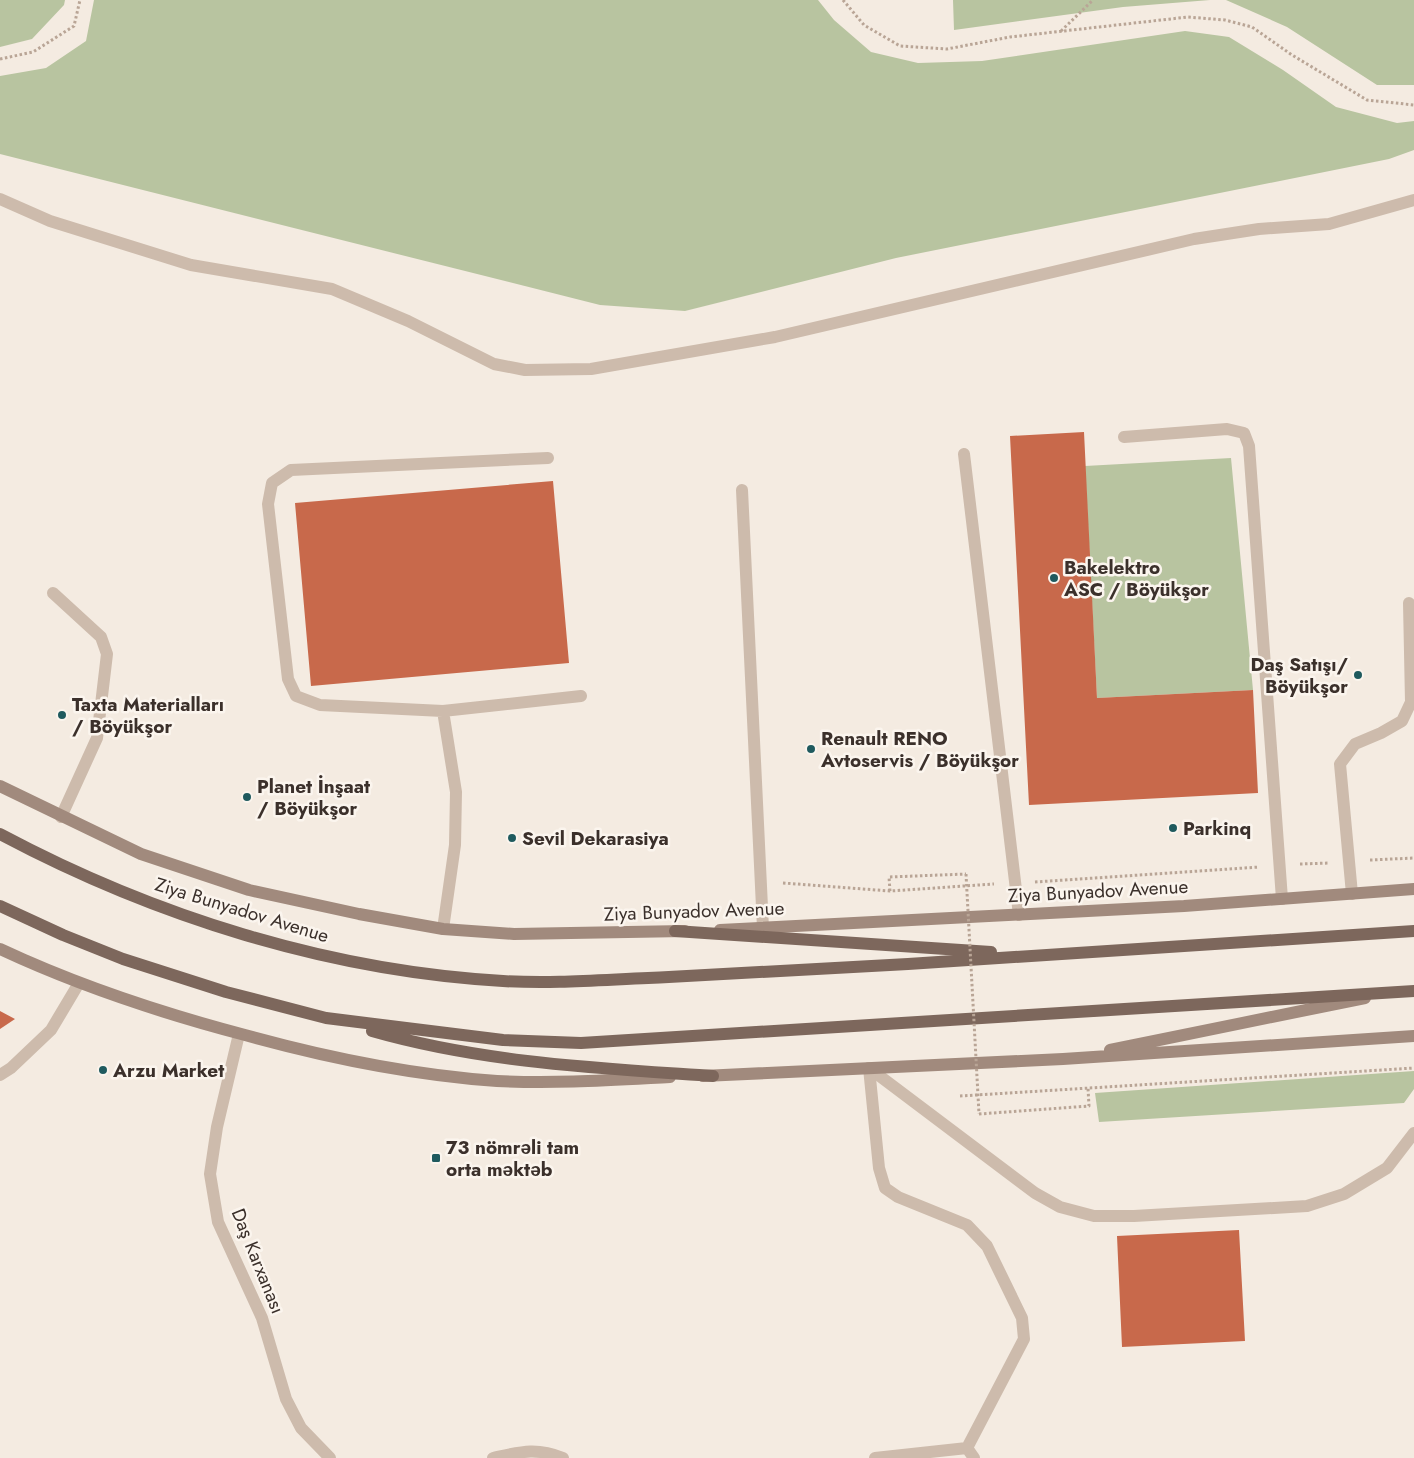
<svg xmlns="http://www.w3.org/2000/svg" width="1414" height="1458" viewBox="0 0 1414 1458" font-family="Jost,sans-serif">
<rect width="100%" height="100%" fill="#f4ebe1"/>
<path fill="#b8c4a0" d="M 0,0 L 65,0 L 64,5 L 32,39 L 0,47 Z
M 94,0 L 818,0 L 834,20 L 871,52 L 918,63 L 982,61 L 1185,31 L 1229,37 L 1283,70 L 1336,107 L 1397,123 L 1414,121 L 1414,150 L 1389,159 L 896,258 L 685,311 L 600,305 L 0,154 L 0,76 L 46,68 L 86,41 Z
M 953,0 L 1210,0 L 1123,7 L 954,30 Z
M 1226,0 L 1414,0 L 1414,85 L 1377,85 L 1287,27 Z
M 1231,458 L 1253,690 L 1097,698 L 1085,466 Z
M 1414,1071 L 1414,1089 L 1404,1103 L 1099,1122 L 1095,1093 Z"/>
<path fill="#c8694b" d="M 1084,432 L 1097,698 L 1253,690 L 1258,793 L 1029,805 L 1010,436 Z
M 553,481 L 569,663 L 311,686 L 295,503 Z
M 0,1011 L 15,1019 L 0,1029 Z
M 1239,1230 L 1245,1341 L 1122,1347 L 1117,1236 Z"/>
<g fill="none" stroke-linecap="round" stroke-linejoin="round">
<path stroke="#b9a596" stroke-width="3" stroke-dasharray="2.5 2.5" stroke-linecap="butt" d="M 843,0 L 864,25 L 900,46 L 947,49 L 1010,37 L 1188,17 L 1225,20 L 1252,27 L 1292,55 L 1367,100 L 1414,105
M 1061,31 L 1093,0
M 0,59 L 33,52 L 74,26 L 80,0
M 1370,860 L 1414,858
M 1300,864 L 1329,863
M 1035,882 L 1259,867
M 783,883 L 890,891 L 994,884
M 890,891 L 889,877 L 966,874
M 960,1096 L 1414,1068
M 979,1114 L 1089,1106 L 1088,1088"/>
<path stroke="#cdbbac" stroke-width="12" d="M 0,199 L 50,221 L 191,265 L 332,289 L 408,321 L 494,364 L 525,370 L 591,369 L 775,337 L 1194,239 L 1259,229 L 1329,224 L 1414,200
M 1124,437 L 1227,429 L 1244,433 L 1249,446 L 1282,899
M 964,454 L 1019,915
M 548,458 L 291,470 L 272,483 L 268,504 L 288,679 L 296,696 L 320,705 L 443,711 L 581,696
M 742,490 L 763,928
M 53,593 L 101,637 L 107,654 L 97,738 L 61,817
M 1352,894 L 1340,764 L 1355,744 L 1381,733 L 1402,721 L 1411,702 L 1409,603
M 443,929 L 455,845 L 456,792 L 443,711
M 869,1068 L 1035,1193 L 1060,1207 L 1094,1216 L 1134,1216 L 1307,1206 L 1344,1194 L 1387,1168 L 1414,1133"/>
<path stroke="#cdbbac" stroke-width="12" d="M 239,1034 L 217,1127 L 210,1174 L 218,1222 L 262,1318 L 286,1399 L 301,1428 L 330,1458
M 869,1068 L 879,1168 L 885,1188 L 898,1197 L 967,1225 L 987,1246 L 1022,1318 L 1024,1339 L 967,1448
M 0,1075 L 11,1068 L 51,1030 L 79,983
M 493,1458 C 520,1452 536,1447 563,1458
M 875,1458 L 967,1448 L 974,1458"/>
<path stroke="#a18a7d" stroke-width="12" d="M 0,786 L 141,854 L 249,890 L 359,914 L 443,929 L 514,934 L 685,931
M 720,930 L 1184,906 L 1414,889
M 0,949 C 79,986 161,1013 245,1035 C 328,1058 411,1075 497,1081 C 554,1084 613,1080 670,1077
M 1110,1050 L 1365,998
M 703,1076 L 1063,1059 L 1414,1036"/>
<path stroke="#7d675c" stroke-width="12" d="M 0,834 C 154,916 328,971 503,981 C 551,984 600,980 648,978 C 735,974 822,969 908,964 C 1077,953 1245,942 1414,931
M 0,906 L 63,935 L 123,959 L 226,992 L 326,1018 L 503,1040 L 581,1043 L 1414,991
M 675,931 L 991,952
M 372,1031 C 484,1063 598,1068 713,1076"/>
<path stroke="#b9a596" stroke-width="3" stroke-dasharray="2.5 2.5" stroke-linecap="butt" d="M 966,874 L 979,1114"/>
</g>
<g fill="#1f5a5e" stroke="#fbf5ee" stroke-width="2">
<circle cx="1054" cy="578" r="5"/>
<circle cx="1358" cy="675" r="5"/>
<circle cx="62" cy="715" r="5"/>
<circle cx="811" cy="749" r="5"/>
<circle cx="247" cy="797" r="5"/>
<circle cx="1173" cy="828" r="5"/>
<circle cx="512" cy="838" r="5"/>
<circle cx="103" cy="1070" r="5"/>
<rect x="431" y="1153" width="10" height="10" rx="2.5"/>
</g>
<g text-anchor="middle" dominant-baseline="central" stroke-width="5" stroke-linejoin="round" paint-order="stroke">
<g font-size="19" font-weight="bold" fill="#3b302b" stroke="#fbf5ee" text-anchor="start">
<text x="1064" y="567">Bakelektro<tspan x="1064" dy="22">ASC / Böyükşor</tspan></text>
<text x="1348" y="664" text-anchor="end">Daş Satışı/<tspan x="1348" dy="22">Böyükşor</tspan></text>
<text x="72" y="704">Taxta Materialları<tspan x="72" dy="22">/ Böyükşor</tspan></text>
<text x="821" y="738">Renault RENO<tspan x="821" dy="22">Avtoservis / Böyükşor</tspan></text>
<text x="257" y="786">Planet İnşaat<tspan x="257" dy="22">/ Böyükşor</tspan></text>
<text x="1183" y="828">Parkinq</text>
<text x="522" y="838">Sevil Dekarasiya</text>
<text x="113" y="1070">Arzu Market</text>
<text x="446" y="1147">73 nömrəli tam<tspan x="446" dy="22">orta məktəb</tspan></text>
</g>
<g font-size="19" fill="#3b302b" stroke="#fbf5ee">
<text transform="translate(1098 891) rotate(-3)">Ziya Bunyadov Avenue</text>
<text transform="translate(242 910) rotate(17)">Ziya Bunyadov Avenue</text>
<text transform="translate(694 911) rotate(-2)">Ziya Bunyadov Avenue</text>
<text transform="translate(258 1261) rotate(68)">Daş Karxanası</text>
</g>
</g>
</svg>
